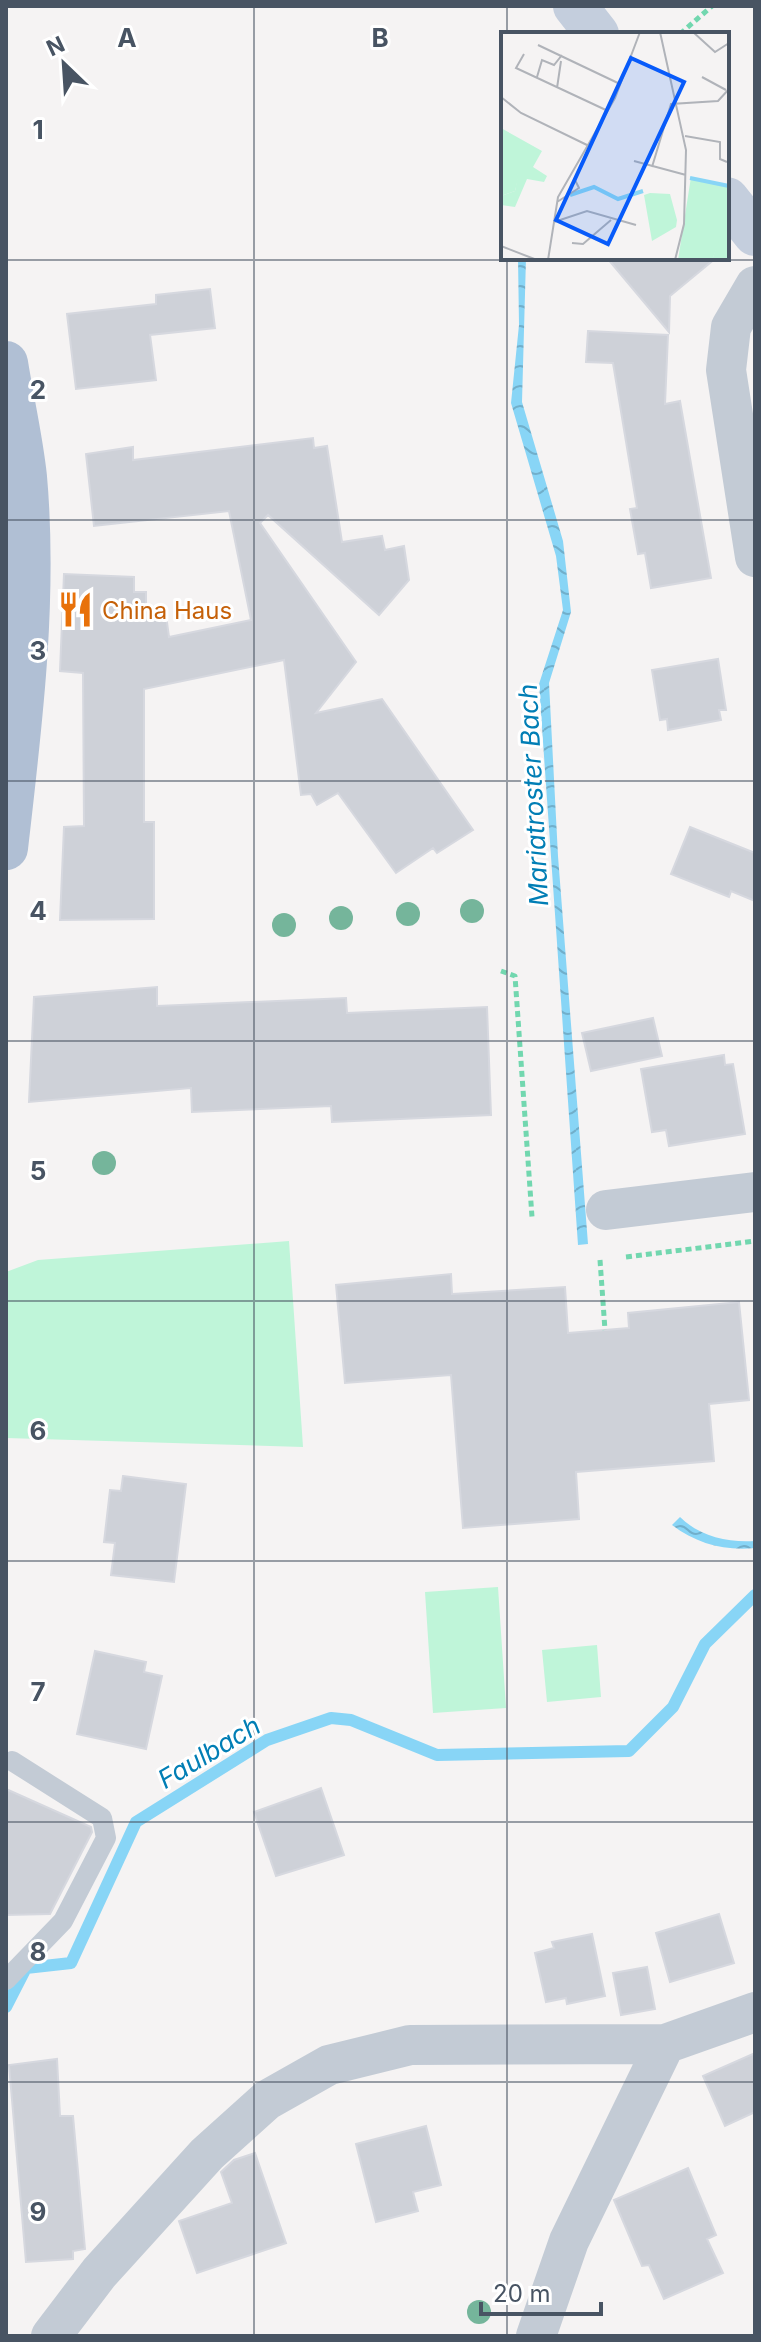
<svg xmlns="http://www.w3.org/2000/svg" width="761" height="2342" viewBox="0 0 761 2342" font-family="Inter,sans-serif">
<defs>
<pattern id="water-waves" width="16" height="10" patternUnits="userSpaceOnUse" patternTransform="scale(2)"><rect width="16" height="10" fill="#88d5f6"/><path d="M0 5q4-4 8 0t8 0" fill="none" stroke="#71afcb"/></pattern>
</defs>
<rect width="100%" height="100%" fill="#f5f3f3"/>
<path fill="#bff5d9" d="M 289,1241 L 303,1447 L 6,1438 L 6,1272 L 38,1260 Z
M 498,1587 L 506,1708 L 433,1713 L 425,1592 Z
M 597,1645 L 601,1697 L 547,1702 L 542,1650 Z"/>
<path fill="url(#water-waves)" d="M 518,258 L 526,258 L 522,402 L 563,541 L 571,612 L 549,683 L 558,856 L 588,1244 L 578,1245 L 539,684 L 563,610 L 556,556 L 511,403 L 519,325 Z
M 680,1517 C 699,1536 728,1543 755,1541 L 755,1548 C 725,1551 697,1544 672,1525 Z"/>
<path fill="#f5f3f3" d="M 624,6 L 634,6 L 642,15 L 621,34 L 593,34 Z"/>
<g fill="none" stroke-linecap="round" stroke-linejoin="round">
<path stroke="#88d5f6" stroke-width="12" d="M 6,2007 L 26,1968 L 71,1963 L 136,1822 L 267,1740 L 331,1718 L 351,1720 L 437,1755 L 629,1751 L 673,1707 L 705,1644 L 755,1595"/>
</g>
<path fill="#ced1d8" stroke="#d6d8df" stroke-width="2" d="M 607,258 L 716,258 L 670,296 L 669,332 Z
M 210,289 L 215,328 L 150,335 L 156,380 L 76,389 L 67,314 L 156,304 L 156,295 Z
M 588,331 L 668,335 L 665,404 L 680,401 L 711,578 L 651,588 L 645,553 L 638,554 L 630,509 L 637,508 L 613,363 L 586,362 Z
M 313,438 L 314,448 L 327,446 L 342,542 L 382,536 L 385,550 L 404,546 L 409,580 L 379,615 L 268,515 L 260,523 L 356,662 L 316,713 L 382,699 L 473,830 L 437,853 L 433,848 L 396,873 L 338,793 L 317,805 L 311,794 L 301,795 L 284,660 L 144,689 L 144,822 L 154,822 L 154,919 L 60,920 L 64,827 L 84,826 L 83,673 L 60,671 L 64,574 L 134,577 L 134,592 L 146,592 L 146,608 L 165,608 L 169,637 L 251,620 L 229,511 L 94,526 L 86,454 L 133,447 L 133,460 Z
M 718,659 L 726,710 L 719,710 L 721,720 L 668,730 L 667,719 L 660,720 L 652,670 Z
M 690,827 L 755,853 L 755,901 L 731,891 L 729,897 L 671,874 Z
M 157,987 L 157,1006 L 346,998 L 347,1013 L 487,1007 L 491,1115 L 332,1122 L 331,1106 L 192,1112 L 191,1088 L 29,1102 L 34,997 Z
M 653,1018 L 662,1056 L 591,1071 L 582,1033 Z
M 724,1055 L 725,1065 L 733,1064 L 745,1134 L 669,1146 L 666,1130 L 652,1132 L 641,1069 Z
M 451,1274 L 452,1294 L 565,1287 L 568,1333 L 629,1328 L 628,1313 L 739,1302 L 749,1400 L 709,1404 L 714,1461 L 576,1472 L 579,1519 L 463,1528 L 451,1375 L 345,1383 L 336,1285 Z
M 123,1476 L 186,1484 L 174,1582 L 111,1575 L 115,1543 L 104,1542 L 110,1490 L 121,1491 Z
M 95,1651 L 146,1662 L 144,1672 L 162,1676 L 146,1749 L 77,1734 Z
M 321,1788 L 344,1855 L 276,1876 L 254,1812 Z
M 6,1789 L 91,1827 L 92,1832 L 50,1914 L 6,1915 Z
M 719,1914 L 734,1963 L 670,1982 L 656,1933 Z
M 592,1934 L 605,1996 L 567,2004 L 566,1998 L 546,2002 L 535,1953 L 554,1948 L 552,1942 Z
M 647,1967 L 655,2009 L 621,2015 L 613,1973 Z
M 755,2053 L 755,2112 L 725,2126 L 703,2076 Z
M 57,2059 L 60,2116 L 73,2116 L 85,2249 L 73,2251 L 73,2259 L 26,2262 L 9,2065 Z
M 426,2126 L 441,2185 L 413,2192 L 418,2211 L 376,2222 L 356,2144 Z
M 255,2153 L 286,2243 L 197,2273 L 179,2221 L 232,2203 L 221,2172 L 234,2160 Z
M 688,2168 L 716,2235 L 707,2239 L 723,2273 L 664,2299 L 649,2265 L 642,2266 L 614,2200 Z"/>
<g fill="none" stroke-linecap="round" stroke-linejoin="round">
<path stroke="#72d7af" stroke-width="5" stroke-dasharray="6 4" stroke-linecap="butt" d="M 680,34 L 712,6
M 501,971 L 515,976 L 532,1217
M 626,1257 L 755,1241
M 600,1260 L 605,1330"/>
<path stroke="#c3cbd5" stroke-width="20" d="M 6,1980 L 63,1921 L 106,1838 L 102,1818 L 12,1761"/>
<path stroke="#c3cbd5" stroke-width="40" d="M 755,286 L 731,327 L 726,370 L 755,557
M 606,1210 L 755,1192
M 51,2336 L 99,2273 L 207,2154 L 267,2100 L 329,2065 L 410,2045 L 665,2044 L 755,2012
M 536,2336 L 569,2241 L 665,2044"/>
<path stroke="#c4cedd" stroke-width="44" d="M 575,6 L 597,34
M 727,199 L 755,234"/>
<path stroke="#b0bfd4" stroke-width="44" d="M 6,363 C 12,401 21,439 25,477 C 36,600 20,726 6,848"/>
</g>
<g fill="#75b59b">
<circle cx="472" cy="911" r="12"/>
<circle cx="408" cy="914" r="12"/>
<circle cx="341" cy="918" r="12"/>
<circle cx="284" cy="925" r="12"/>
<circle cx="104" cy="1163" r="12"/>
<circle cx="479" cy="2312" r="12"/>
</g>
<path fill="none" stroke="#485463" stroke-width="2" stroke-opacity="0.55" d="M 254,6 L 254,2336M 507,6 L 507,34M 507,258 L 507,2336M 6,260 L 755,260M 6,520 L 755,520M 6,781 L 755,781M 6,1041 L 755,1041M 6,1301 L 755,1301M 6,1561 L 755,1561M 6,1822 L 755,1822M 6,2082 L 755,2082"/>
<defs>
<symbol id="restaurant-bare" viewBox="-9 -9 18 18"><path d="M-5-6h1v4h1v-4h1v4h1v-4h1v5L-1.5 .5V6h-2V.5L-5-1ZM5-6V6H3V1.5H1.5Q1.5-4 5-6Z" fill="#e8710a" stroke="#fff" stroke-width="2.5" paint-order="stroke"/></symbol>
</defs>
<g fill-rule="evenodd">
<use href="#restaurant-bare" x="50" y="584" width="51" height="51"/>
</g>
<g text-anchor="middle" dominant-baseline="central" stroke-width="6" stroke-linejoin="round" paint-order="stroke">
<g font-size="24" fill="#c56008" stroke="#fff" text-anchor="start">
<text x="102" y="610">China Haus</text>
</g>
<g font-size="26" font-style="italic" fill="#017eb5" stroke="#fff">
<text transform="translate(533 795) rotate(-93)">Mariatroster Bach</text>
<text transform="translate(209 1752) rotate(-31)">Faulbach</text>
</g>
</g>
<g transform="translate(501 32)">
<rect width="228" height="228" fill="#f5f3f3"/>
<path d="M 7,138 L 18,143 L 14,159 L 0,164 L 0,141 ZM 190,145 L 228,154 L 228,186 L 211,228 L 177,228 ZM 149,161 L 169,162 L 176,188 L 175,195 L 151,209 L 143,163 Z" fill="#bff5d9"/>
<path d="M 0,96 L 41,119 L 32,135 L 46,144 L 43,150 L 26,147 L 14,175 L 0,173 L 0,164 L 14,159 L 17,143 L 0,141 ZM 228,186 L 228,228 L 211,228 L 222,196 Z" fill="#bff5d9"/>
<path fill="none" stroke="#88d5f6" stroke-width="4" d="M 189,146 L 228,154M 69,163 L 93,155 L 117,167 L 142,159"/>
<path fill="none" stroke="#b0b3b9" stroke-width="2" d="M 159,0 L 185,118 L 183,192 L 174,228M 192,0 L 214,20 L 228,11M 37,13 L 119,52M 23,22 L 15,36 L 107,79M 36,45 L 41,28 L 53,33 L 61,23M 201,45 L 225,58M 56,56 L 60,29M 0,65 L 20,81 L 86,113M 184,104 L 219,110 L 219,127 L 226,130M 133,129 L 185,143M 151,135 L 170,72 L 217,69 L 228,57M 56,170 L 78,156 L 74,148M 53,190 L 86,179 L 135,193M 71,211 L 82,212 L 110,188M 0,214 L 36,228M 47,228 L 57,165 L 114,66 L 139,0"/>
<path fill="#085bfa" fill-opacity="0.15" stroke="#085bfa" stroke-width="4" d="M 130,26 L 183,50 L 107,212 L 55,188 Z"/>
<rect width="228" height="228" fill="none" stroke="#485463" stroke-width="4"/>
</g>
<g font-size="26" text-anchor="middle" font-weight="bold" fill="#485463" stroke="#fff" stroke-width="6" stroke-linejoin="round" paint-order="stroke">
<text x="127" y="47">A</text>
<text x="380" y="47">B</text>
<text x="38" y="139">1</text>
<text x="38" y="399">2</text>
<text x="38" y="660">3</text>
<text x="38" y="920">4</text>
<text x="38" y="1180">5</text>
<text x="38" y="1440">6</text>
<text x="38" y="1701">7</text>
<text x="38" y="1961">8</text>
<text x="38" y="2221">9</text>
</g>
<rect width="761" height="2342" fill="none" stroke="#485463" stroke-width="16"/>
<g transform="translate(64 64) rotate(335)" stroke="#ffffff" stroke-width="6" paint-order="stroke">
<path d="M0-6L14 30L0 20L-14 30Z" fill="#485463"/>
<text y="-12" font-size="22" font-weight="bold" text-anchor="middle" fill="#485463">N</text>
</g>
<path d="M481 2302v12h120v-12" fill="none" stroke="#485463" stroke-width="4"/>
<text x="493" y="2302" font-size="24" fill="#485463" stroke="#ffffff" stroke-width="6" paint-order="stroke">20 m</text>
</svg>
